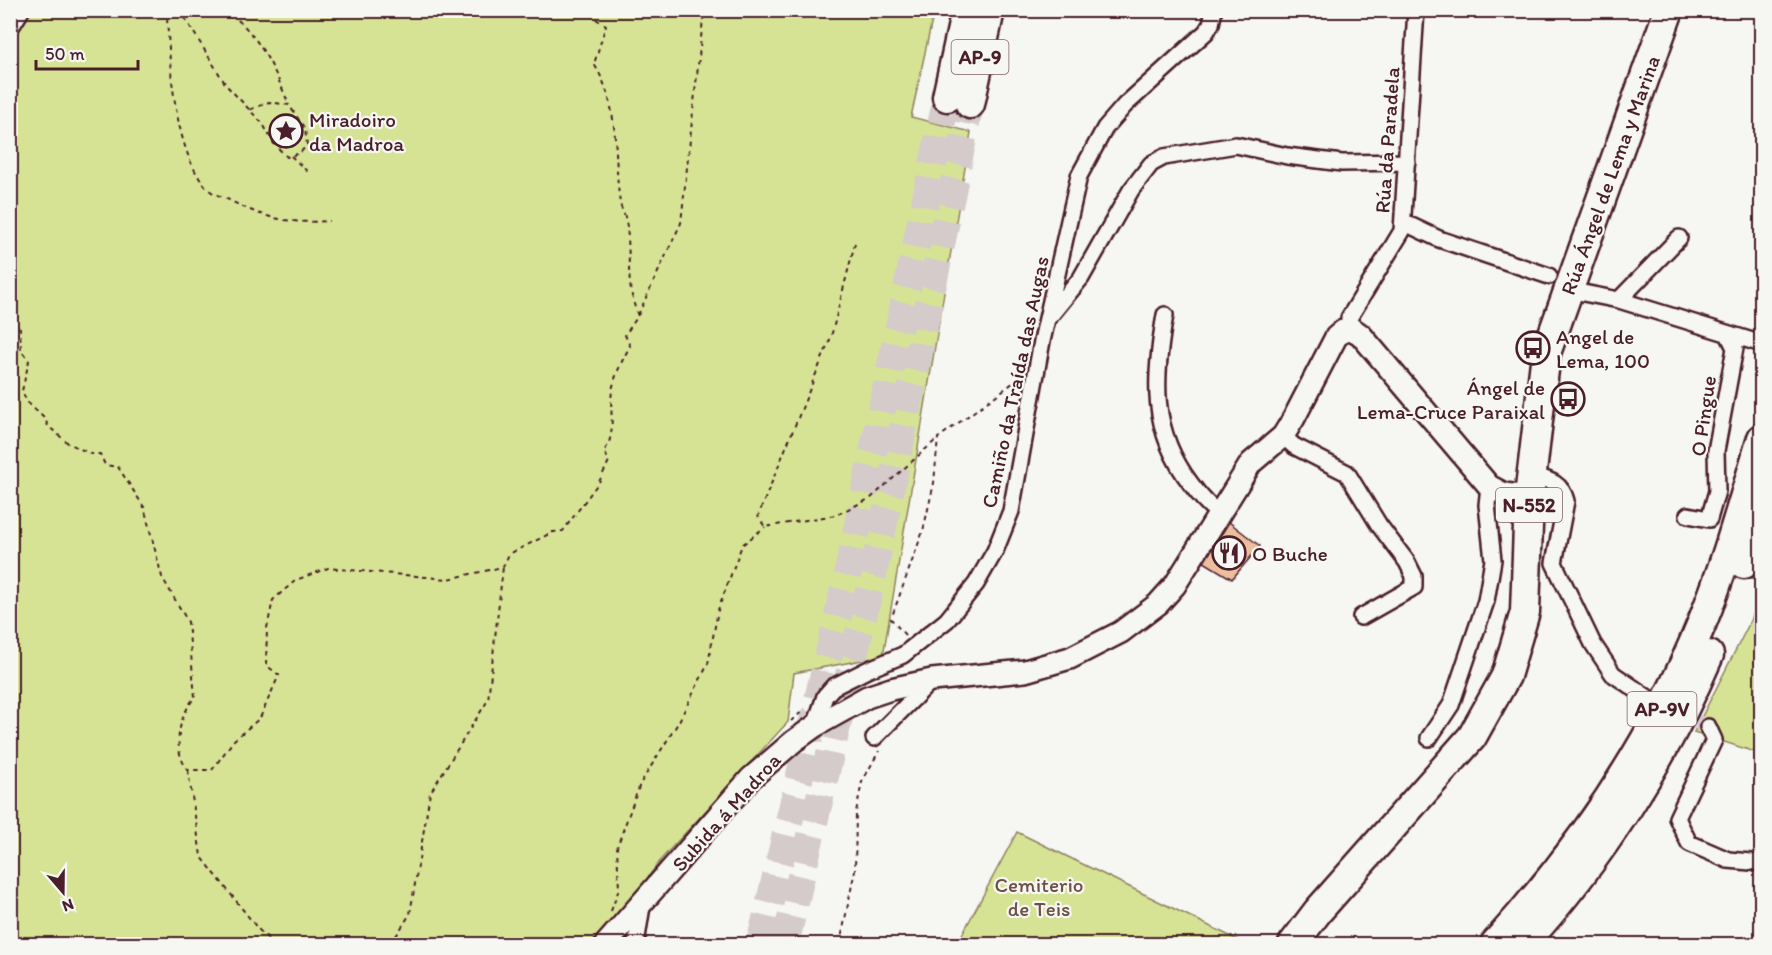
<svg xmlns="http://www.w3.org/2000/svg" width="1772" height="955" viewBox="0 0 1772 955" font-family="Itim,sans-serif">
<rect width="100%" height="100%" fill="#f6f6f2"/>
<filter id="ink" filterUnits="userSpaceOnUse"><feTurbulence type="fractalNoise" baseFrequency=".0167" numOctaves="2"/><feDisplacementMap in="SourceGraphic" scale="12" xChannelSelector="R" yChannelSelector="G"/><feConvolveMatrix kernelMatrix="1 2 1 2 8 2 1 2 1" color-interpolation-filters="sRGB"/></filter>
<g filter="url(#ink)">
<path fill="#d6e395" stroke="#908160" stroke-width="1.5" d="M 10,11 L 934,11 L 911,117 L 971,132 L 883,656 L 794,673 L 788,722 L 664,856 L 597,944 L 11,944 Z
M 1761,588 L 1761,754 L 1694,732 L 1752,618 Z
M 1017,832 L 1246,944 L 957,944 Z"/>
<path fill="#edbe9e" stroke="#4a1f2b" stroke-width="1.5" d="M 1229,522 L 1260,546 L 1232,579 L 1204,562 Z"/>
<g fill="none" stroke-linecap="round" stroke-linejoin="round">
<path stroke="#d4cbca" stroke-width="15" stroke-dasharray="15 8" stroke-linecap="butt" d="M 1676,712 L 1708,727"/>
<path stroke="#d4cbca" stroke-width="28" stroke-dasharray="28 14" stroke-linecap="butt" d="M 760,944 L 847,577 L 947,97
M 785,944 L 874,570 L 970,104"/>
<defs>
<path id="street" d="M 1403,222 L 1439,239 L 1549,276
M 1568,290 L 1619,300 L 1762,344
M 1619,300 L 1679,238
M 1165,315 C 1154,378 1150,430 1191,484 C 1199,495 1208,506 1220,514
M 1050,316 L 1081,278 L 1131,190 L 1151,164 L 1164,157 L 1236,145 L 1287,156 L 1342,163 L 1407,162
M 1349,329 L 1349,318 L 1402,231 L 1416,10
M 1283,436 L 1294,446 L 1347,473 L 1379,525 L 1407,562 L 1414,576 L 1414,587 L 1361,617
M 1532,475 C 1549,480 1562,483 1566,501 L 1554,563 L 1593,644 L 1613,674 L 1651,700
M 1688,515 L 1709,519 L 1717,491 L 1716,451 L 1735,348 L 1728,334
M 815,726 L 825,696 L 833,687 L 867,670 L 903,655 L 947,620 L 976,584 L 995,551 L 1011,511 L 1042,341 L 1079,176 L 1105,128 L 1125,105 L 1206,32 L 1211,24 L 1214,10
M 1708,727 L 1714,740 L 1677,818 L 1689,843 L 1728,860 L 1762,863
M 874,738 L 932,680
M 1429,738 L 1451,705 L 1486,601 L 1493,560 L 1487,505 L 1489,486
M 636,944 L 642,906"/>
<path id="secondary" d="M 10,23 L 18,10
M 606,944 L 751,778 L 794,741 L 815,726 L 867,697 L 891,689 L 932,680 L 1025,671 L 1070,658 L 1121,632 L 1158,604 L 1175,585 L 1251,463 L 1283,436 L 1294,418 L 1336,337 L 1343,331 L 1354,330 L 1361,335 L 1489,486 L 1504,494 L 1529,497"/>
<path id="highway" d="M 947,97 L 966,10
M 970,104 L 990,10
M 1744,564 L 1762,511
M 1293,944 L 1318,911 L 1472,737 L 1506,676 L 1525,612 L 1529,497 L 1546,353 L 1669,10
M 1495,944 C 1581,849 1653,744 1701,625 C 1726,564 1743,501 1762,438
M 1523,944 C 1600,860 1664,760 1709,655"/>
</defs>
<use href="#street" stroke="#4a1f2b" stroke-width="20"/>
<use href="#secondary" stroke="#4a1f2b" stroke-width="26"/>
<use href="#highway" stroke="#4a1f2b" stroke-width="33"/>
<path stroke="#4a1f2b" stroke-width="2" stroke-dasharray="4.5 4.5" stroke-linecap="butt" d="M 169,10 L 167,18 C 170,64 174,156 209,190 C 213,194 223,197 229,200 C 265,219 290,224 330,221
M 180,10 L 226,85 L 263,124 L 274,144 L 287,157 L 300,153 L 307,145 L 305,129 L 289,105 L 269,102 L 249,110
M 223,10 C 256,27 276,72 289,105
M 291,156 L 310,174
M 855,243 L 831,337 L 758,516 L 765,527 L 836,515 L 871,498 L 938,438
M 638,315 L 681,223 L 704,10
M 10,324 L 20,328 L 21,350 L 29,361 L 22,391 L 27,402 L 45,419 L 48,426 L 68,443 L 91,454 L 100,454 L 105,465 L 118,467 L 144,507 L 162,577 L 188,622 L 195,697 C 179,716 171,749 188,770 L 212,770 L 234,740 L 260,718 L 279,675 L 266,665 L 267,628 L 273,600 L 296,580 L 328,568 L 448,579 L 503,567 L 509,554 L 553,532 L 563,531 L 599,482 L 609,461 L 604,451 C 617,435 609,411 612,391 C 615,374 622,361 630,346 L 625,335 L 638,316 C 624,280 632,256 626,221 C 625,215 621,209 620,203 C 613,155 621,107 594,64 L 606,25 L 596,19 L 596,10
M 905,635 L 891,619 L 923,531 L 934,483 L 938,438 L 1021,377
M 791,721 L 805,709
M 188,770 L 201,856 L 258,929 L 274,944
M 611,911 L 619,889 L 617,847 L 640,784 L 678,723 L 708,664 L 718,610 L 742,545 L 765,527
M 391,944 L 410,914 L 430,793 L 488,700 L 503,567
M 840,944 L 855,870 L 856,812 L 862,782 L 879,751"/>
<use href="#street" stroke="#f6f6f2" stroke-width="15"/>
<use href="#secondary" stroke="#f6f6f2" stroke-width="21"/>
<use href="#highway" stroke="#f6f6f2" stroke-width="28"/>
</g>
</g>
<defs>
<symbol id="sight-ring" viewBox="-11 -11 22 22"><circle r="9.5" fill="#f6f6f2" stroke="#4a1f2b" stroke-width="1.5"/><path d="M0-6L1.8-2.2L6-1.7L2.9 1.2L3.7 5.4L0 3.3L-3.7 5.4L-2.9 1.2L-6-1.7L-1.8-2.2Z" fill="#4a1f2b"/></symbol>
<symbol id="bus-ring" viewBox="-11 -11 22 22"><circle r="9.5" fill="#f6f6f2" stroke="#4a1f2b" stroke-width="1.5"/><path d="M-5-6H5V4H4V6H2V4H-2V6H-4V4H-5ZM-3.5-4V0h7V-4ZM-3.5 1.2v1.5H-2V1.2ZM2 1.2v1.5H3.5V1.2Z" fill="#4a1f2b"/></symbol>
<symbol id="restaurant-ring" viewBox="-11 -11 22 22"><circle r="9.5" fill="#f6f6f2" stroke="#4a1f2b" stroke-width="1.5"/><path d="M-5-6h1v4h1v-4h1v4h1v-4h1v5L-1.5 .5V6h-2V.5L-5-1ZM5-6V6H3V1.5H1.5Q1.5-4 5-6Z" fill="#4a1f2b"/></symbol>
</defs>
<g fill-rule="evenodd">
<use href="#sight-ring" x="267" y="112" width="38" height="38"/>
<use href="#bus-ring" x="1514" y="329" width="38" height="38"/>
<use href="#bus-ring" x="1549" y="380" width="38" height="38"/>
<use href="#restaurant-ring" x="1210" y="534" width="38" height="38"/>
</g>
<g text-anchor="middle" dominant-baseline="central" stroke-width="4.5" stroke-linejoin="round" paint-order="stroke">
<g fill="#f6f6f2" stroke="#7e6067" stroke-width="1.5">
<rect x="951.5" y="40" width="57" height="34" rx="4.5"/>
<rect x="1496" y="488" width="66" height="34" rx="4.5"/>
<rect x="1627.5" y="692" width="69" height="34" rx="4.5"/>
</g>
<g font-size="20" font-weight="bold" fill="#4a1f2b">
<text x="980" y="57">AP-9</text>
<text x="1529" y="505">N-552</text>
<text x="1662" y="709">AP-9V</text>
</g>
<g font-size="21" fill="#4a1f2b" stroke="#f6f6f2" text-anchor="start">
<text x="309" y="119">Miradoiro<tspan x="309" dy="24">da Madroa</tspan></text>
<text x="1556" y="336">Angel de<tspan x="1556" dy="24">Lema, 100</tspan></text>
<text x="1545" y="387" text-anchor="end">Ángel de<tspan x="1545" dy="24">Lema-Cruce Paraixal</tspan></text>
<text x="1252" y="553">O Buche</text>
</g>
<g font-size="21" fill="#4a1f2b" stroke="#f6f6f2">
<text transform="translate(1387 140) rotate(-86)">Rúa da Paradela</text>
<text transform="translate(1610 175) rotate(-70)">Rúa Ángel de Lema y Marina</text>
<text transform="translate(1015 382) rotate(-78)">Camiño da Traída das Augas</text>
<text transform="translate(1703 416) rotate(-82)">O Pingue</text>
<text transform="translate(726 812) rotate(-48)">Subida á Madroa</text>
</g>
<g font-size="21" fill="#6d5046" stroke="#f6f6f2">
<text x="1039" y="884">Cemiterio<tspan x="1039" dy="24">de Teis</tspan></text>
</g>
</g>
<rect width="1772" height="955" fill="none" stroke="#f6f6f2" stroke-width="36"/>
<rect x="18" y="18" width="1736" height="919" fill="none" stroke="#4a1f2b" stroke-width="2" filter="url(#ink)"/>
<g transform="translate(63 892) rotate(160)" stroke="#f6f6f2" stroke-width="4.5" paint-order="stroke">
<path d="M0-4.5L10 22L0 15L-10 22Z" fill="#4a1f2b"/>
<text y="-9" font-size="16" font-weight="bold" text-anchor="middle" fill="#4a1f2b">N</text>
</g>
<path d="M36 60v9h102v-9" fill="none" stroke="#4a1f2b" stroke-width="3"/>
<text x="45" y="60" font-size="18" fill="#4a1f2b" stroke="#f6f6f2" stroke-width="4.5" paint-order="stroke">50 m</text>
</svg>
